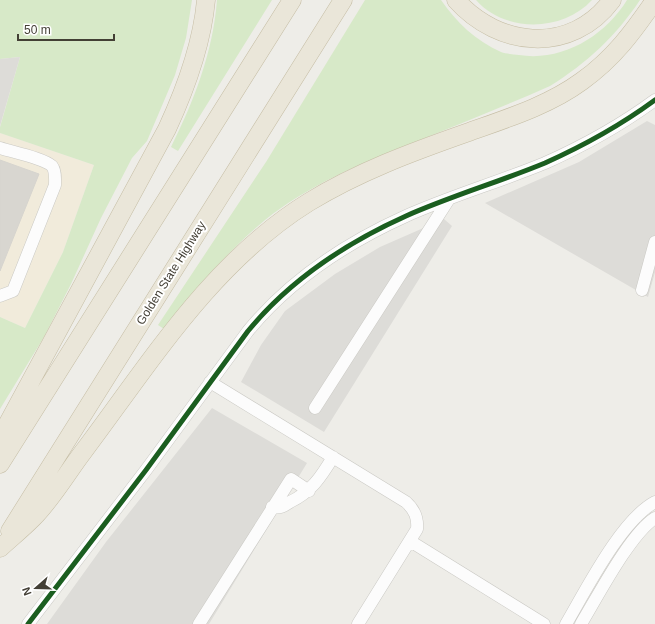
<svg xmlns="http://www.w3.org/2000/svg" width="655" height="624" viewBox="0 0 655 624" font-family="Helvetica,sans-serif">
<rect width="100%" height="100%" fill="#eeede8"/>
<path fill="#f1ebdb" d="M 0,133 L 94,165 L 63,252 L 25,328 L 0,317 Z"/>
<path fill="#d7e9c8" d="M 0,0 L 192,0 L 186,38 L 175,75 L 147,141 L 132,158 L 101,218 L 71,284 L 44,337 L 0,409 L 0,317 L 25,328 L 63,252 L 94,165 L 0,133 L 0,127 L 20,57 L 0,59 Z
M 217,0 L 272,0 L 178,151 L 171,147 C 194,101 213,52 217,0 Z
M 365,0 L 441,0 C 456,22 476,41 501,52 C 506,54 513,54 519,55 C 562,62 605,36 627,0 L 640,0 C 616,36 587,63 550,86 C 505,106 459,124 413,143 C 361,163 309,185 265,220 C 227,252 194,290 164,329 L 158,325 L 266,162 Z
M 476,0 L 592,0 C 563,32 505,33 476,0 Z"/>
<path fill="#dddcd8" d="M 20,57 L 0,126 L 0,59 Z
M 647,121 L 655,125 L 655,272 L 648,297 L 485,203 L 579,162 Z
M 444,219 L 452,226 L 324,432 L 241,382 L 261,345 L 285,311 L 335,274 L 380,247 Z
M 212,408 L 307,463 L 209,624 L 47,624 L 106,542 Z"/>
<path fill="#d8d6d0" stroke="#d6d4ce" d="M 0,160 L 39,174 L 0,271 Z"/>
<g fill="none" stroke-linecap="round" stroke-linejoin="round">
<defs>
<path id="minor" d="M 0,148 C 12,152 43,158 52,166 C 56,171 55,179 55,185 L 13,291 L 0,296
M 642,290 L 655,242
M 210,382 L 406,502 C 415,510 418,518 417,529 L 358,624
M 315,408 L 449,199
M 272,507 C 280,509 284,506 290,502 C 311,492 321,477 333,457
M 410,541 L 544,624
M 28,624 L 146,470 L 248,331 C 290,280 346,243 406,216 C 451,196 499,182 545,163 C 583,146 621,125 655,100
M 199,624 L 291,479 L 309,491
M 566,624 C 586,590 621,520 655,502
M 581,624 C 598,596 630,534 655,518"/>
<path id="highway" d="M 456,0 C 499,48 571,55 612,0
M 0,438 L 167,129 C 186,88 202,45 206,0
M 0,464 L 292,0
M 10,531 L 343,0
M 0,548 C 11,538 22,529 33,518 C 52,499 67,473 83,452 C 150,363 212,262 309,202 C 358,172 412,152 466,133 C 505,119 548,106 582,81 C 614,58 633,32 655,0"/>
</defs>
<use href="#minor" stroke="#cac9c4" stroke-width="13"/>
<use href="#highway" stroke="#c5bda4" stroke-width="19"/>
<use href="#minor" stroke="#fcfcfc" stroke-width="12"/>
<use href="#highway" stroke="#eae6d9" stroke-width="18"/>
<defs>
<path id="cycleway" d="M 28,624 L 146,470 L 248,331 C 290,280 346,243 406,216 C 451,196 499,182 545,163 C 583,146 621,125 655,100"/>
</defs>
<use href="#cycleway" stroke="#fff" stroke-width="8"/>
<use href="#cycleway" stroke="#1b5e20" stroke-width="5"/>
</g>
<g text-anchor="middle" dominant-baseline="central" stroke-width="4" stroke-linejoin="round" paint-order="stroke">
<g font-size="12" fill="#433f35" stroke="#fff">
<text transform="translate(171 273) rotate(-58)">Golden State Highway</text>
</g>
</g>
<g transform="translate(36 588) rotate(250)" stroke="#ffffff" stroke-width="3" paint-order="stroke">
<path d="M0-3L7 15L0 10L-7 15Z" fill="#433f35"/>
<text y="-6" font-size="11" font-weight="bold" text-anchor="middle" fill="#433f35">N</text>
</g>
<path d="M18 34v6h96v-6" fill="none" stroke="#433f35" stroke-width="2"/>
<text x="24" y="34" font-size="12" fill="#433f35" stroke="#ffffff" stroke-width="3" paint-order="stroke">50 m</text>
</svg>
